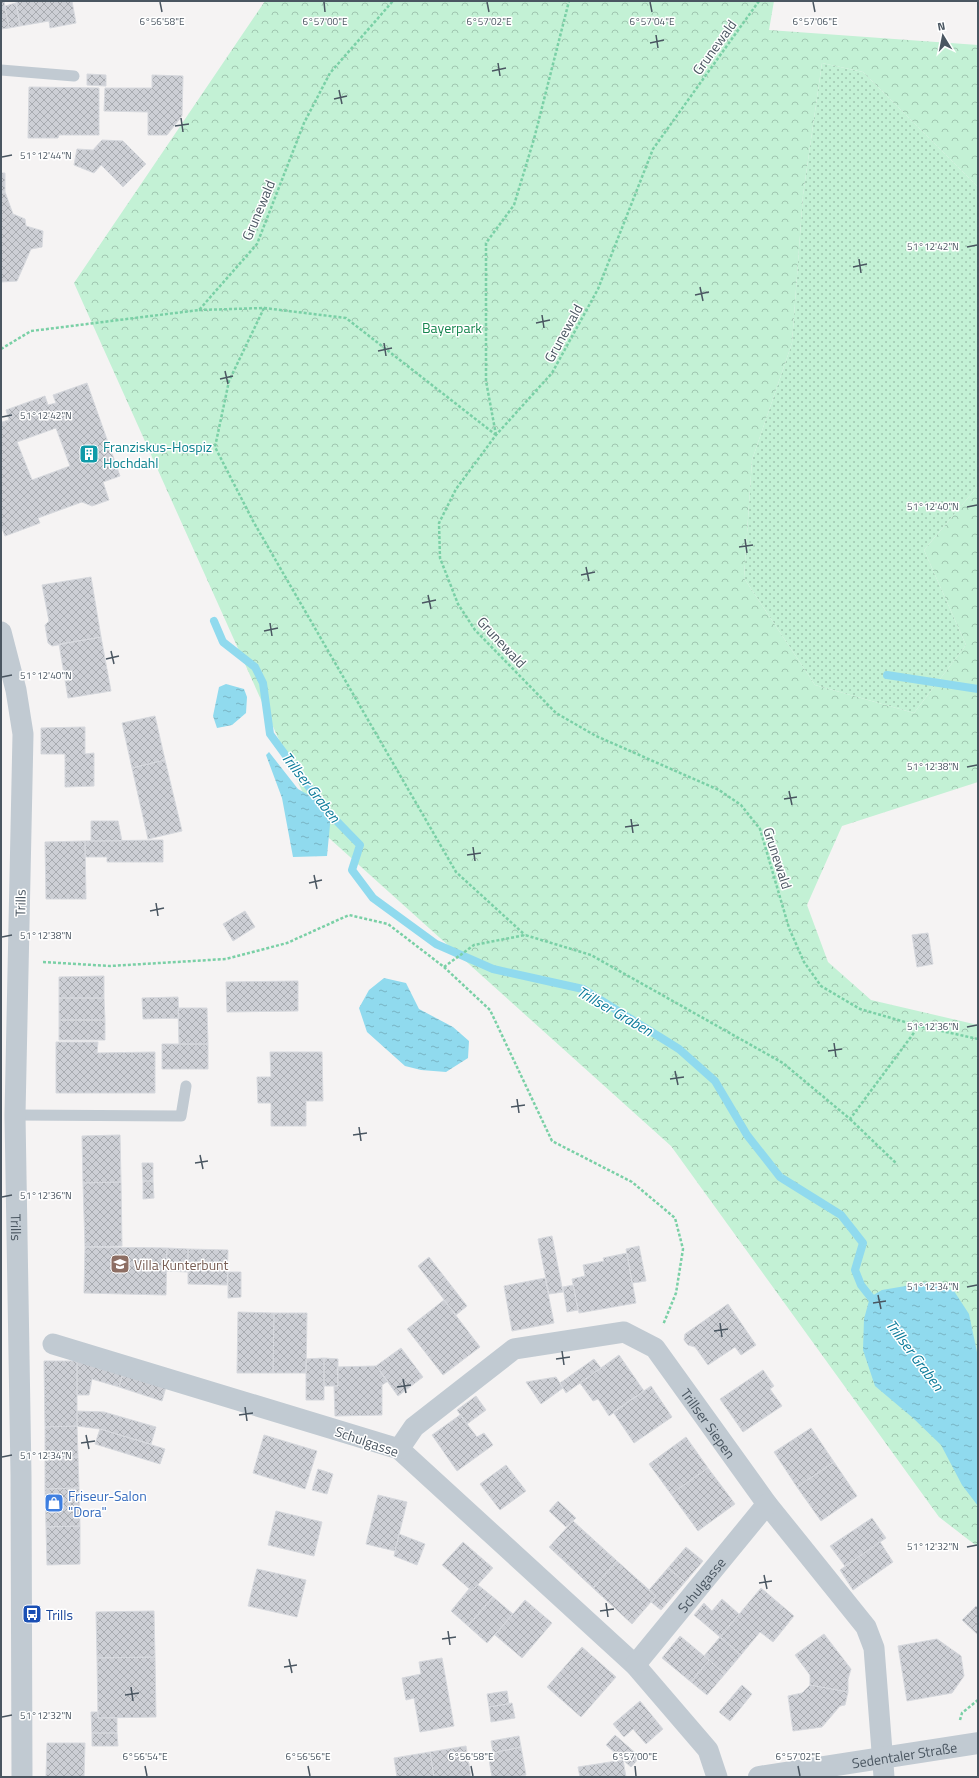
<svg xmlns="http://www.w3.org/2000/svg" width="979" height="1778" viewBox="0 0 979 1778" font-family="'Titillium Web',sans-serif">
<defs>
<pattern id="grass-dots" width="8" height="8" patternUnits="userSpaceOnUse"><rect width="8" height="8" fill="#c3f1d5"/><path d="M2 2h.1M6 6h.1" fill="none" stroke="#a0c6b0" stroke-width="1.8" stroke-linecap="round"/></pattern>
<pattern id="forest-crowns" width="20" height="18" patternUnits="userSpaceOnUse"><rect width="20" height="18" fill="#c3f1d5"/><path d="M2 6a3 3 0 1 1 6 0M12 15a3 3 0 1 1 6 0" fill="none" stroke="#a0c6b0"/></pattern>
<pattern id="water-ripples" width="26" height="14" patternUnits="userSpaceOnUse"><rect width="26" height="14" fill="#90daee"/><path d="M2 4q2-2 4 0t4 0M15 11q2-2 4 0t4 0" fill="none" stroke="#78b4c4"/></pattern>
<pattern id="building-cross-hatch" width="8" height="8" patternUnits="userSpaceOnUse"><rect width="8" height="8" fill="#cdcfd5"/><path d="M0 0l8 8M0 8l8-8" fill="none" stroke="#a8abb0"/></pattern>
</defs>
<rect width="100%" height="100%" fill="#f5f3f3"/>
<path fill="url(#grass-dots)" d="M 822,63 L 863,72 L 978,187 L 978,486 L 924,550 L 966,645 L 914,713 L 815,685 L 744,578 L 752,460 L 792,343 L 803,195 Z"/>
<path fill="url(#forest-crowns)" d="M 265,1 L 774,1 L 769,30 L 978,45 L 978,187 L 863,72 L 822,63 L 803,195 L 792,343 L 752,460 L 744,578 L 815,685 L 914,713 L 966,645 L 924,550 L 978,486 L 978,782 L 842,826 L 807,905 L 828,962 L 871,1000 L 978,1025 L 978,1547 L 939,1517 L 671,1146 L 319,829 L 74,283 Z"/>
<path fill="url(#water-ripples)" d="M 226,684 L 244,689 L 247,697 L 246,713 L 232,725 L 217,728 L 213,716 L 219,687 Z
M 269,752 L 298,789 L 328,806 L 331,814 L 327,856 L 293,857 L 282,798 L 266,755 Z
M 384,978 L 406,983 L 419,1009 L 453,1027 L 469,1041 L 468,1058 L 446,1072 L 421,1070 L 405,1066 L 367,1032 L 359,1008 L 369,990 Z
M 929,1282 L 954,1291 L 969,1314 L 978,1357 L 978,1506 L 962,1485 L 941,1445 L 913,1418 L 875,1386 L 863,1350 L 864,1319 L 870,1297 L 882,1290 Z"/>
<g fill="none" stroke-linecap="round" stroke-linejoin="round">
<path stroke="#90daee" stroke-width="8" d="M 214,621 L 223,642 L 255,667 L 263,683 L 270,734 L 325,809 L 360,845 L 352,870 L 373,898 L 436,944 L 493,969 L 583,989 L 679,1049 L 715,1081 L 747,1135 L 780,1177 L 841,1215 L 863,1243 L 855,1270 L 861,1285 L 876,1304
M 887,675 L 978,689"/>
</g>
<path fill="url(#building-cross-hatch)" stroke="#d7d9de" fill-rule="evenodd" d="M 1,1 L 4,1 L 9,28 L 1,29 Z
M 16,1 L 72,1 L 76,23 L 50,28 L 49,21 L 20,26 Z
M 16,3 L 20,26 L 9,28 L 5,6 Z
M 87,74 L 106,75 L 106,86 L 87,85 Z
M 152,75 L 183,76 L 182,116 L 167,135 L 148,135 L 148,112 L 104,111 L 105,88 L 152,88 Z
M 29,87 L 99,88 L 99,135 L 59,135 L 58,138 L 28,138 Z
M 102,140 L 123,141 L 146,164 L 123,187 L 101,165 L 94,173 L 74,165 L 77,149 L 93,150 Z
M 1,173 L 5,173 L 5,192 L 1,192 Z
M 1,192 L 5,192 L 13,214 L 25,219 L 26,226 L 43,231 L 42,247 L 31,249 L 17,281 L 1,282 Z
M 87,383 L 120,476 L 103,482 L 109,500 L 92,506 L 82,502 L 38,518 L 40,523 L 5,536 L 1,526 L 1,419 L 2,422 L 9,420 L 6,410 L 45,396 L 48,405 L 56,403 L 53,395 ZM 56,428 L 70,466 L 32,480 L 17,442 Z
M 91,577 L 101,637 L 52,646 L 48,643 L 45,625 L 49,621 L 42,585 Z
M 101,637 L 111,691 L 68,698 L 59,644 Z
M 155,716 L 165,760 L 132,768 L 122,723 Z
M 85,727 L 85,754 L 94,753 L 94,786 L 65,787 L 65,754 L 41,754 L 41,728 Z
M 165,760 L 182,831 L 148,839 L 132,768 Z
M 91,821 L 118,821 L 122,841 L 91,841 Z
M 163,840 L 163,862 L 107,862 L 107,857 L 85,857 L 85,841 Z
M 85,841 L 86,899 L 46,899 L 45,842 Z
M 245,911 L 255,927 L 233,941 L 223,924 Z
M 928,933 L 933,964 L 917,967 L 912,935 Z
M 104,976 L 104,998 L 59,998 L 59,977 Z
M 298,981 L 298,1011 L 227,1012 L 226,982 Z
M 178,997 L 179,1018 L 143,1019 L 142,998 Z
M 59,998 L 104,998 L 105,1020 L 59,1020 Z
M 178,1008 L 207,1008 L 208,1044 L 179,1044 Z
M 59,1020 L 105,1020 L 105,1040 L 59,1040 Z
M 56,1042 L 98,1042 L 97,1053 L 155,1052 L 155,1093 L 56,1093 Z
M 162,1044 L 208,1044 L 208,1069 L 162,1069 Z
M 270,1052 L 322,1052 L 323,1101 L 306,1101 L 306,1126 L 271,1126 L 271,1103 L 258,1103 L 257,1077 L 271,1077 Z
M 120,1135 L 121,1182 L 83,1183 L 82,1136 Z
M 142,1163 L 153,1163 L 153,1181 L 143,1181 Z
M 143,1181 L 153,1181 L 154,1198 L 143,1199 Z
M 121,1182 L 122,1246 L 85,1247 L 83,1183 Z
M 552,1236 L 563,1292 L 549,1294 L 538,1239 Z
M 639,1246 L 646,1281 L 632,1283 L 626,1249 Z
M 85,1247 L 167,1248 L 166,1295 L 84,1293 Z
M 167,1248 L 188,1249 L 188,1272 L 166,1271 Z
M 188,1249 L 228,1250 L 227,1285 L 188,1284 Z
M 627,1253 L 636,1303 L 579,1313 L 572,1279 L 585,1276 L 583,1265 L 604,1261 L 603,1258 Z
M 429,1257 L 467,1306 L 456,1315 L 418,1266 Z
M 228,1272 L 241,1272 L 241,1297 L 228,1298 Z
M 545,1278 L 554,1323 L 512,1331 L 504,1286 Z
M 573,1285 L 578,1310 L 567,1312 L 563,1287 Z
M 444,1300 L 480,1347 L 443,1375 L 407,1329 Z
M 728,1304 L 756,1345 L 741,1355 L 735,1347 L 708,1365 L 695,1347 L 688,1345 L 684,1340 L 685,1334 Z
M 238,1312 L 274,1313 L 273,1373 L 237,1373 Z
M 274,1313 L 307,1313 L 306,1373 L 273,1373 Z
M 401,1348 L 423,1377 L 398,1396 L 376,1366 Z
M 619,1355 L 644,1391 L 609,1416 L 598,1399 L 593,1401 L 580,1383 Z
M 324,1358 L 324,1400 L 306,1400 L 306,1359 Z
M 324,1358 L 338,1359 L 338,1386 L 324,1386 Z
M 594,1359 L 601,1368 L 566,1393 L 560,1383 Z
M 44,1361 L 77,1361 L 77,1426 L 45,1427 Z
M 77,1361 L 123,1373 L 119,1387 L 92,1379 L 89,1395 L 77,1395 Z
M 376,1366 L 388,1381 L 382,1385 L 382,1415 L 335,1416 L 334,1386 L 338,1386 L 337,1367 Z
M 763,1370 L 774,1386 L 770,1389 L 782,1406 L 743,1432 L 720,1399 Z
M 123,1373 L 166,1387 L 162,1401 L 119,1387 Z
M 556,1377 L 563,1388 L 541,1404 L 526,1382 Z
M 651,1386 L 672,1417 L 634,1443 L 613,1412 Z
M 476,1396 L 486,1410 L 467,1424 L 457,1410 Z
M 77,1411 L 104,1412 L 156,1427 L 151,1444 L 100,1429 L 77,1426 Z
M 460,1415 L 477,1437 L 484,1433 L 493,1445 L 457,1471 L 432,1435 Z
M 77,1426 L 78,1457 L 45,1458 L 45,1427 Z
M 811,1428 L 834,1462 L 797,1487 L 774,1452 Z
M 100,1429 L 165,1449 L 160,1464 L 95,1444 Z
M 264,1435 L 317,1451 L 305,1489 L 253,1473 Z
M 686,1437 L 708,1468 L 671,1494 L 649,1464 Z
M 78,1457 L 79,1488 L 45,1489 L 45,1458 Z
M 834,1462 L 857,1496 L 821,1521 L 797,1487 Z
M 506,1465 L 526,1491 L 500,1510 L 480,1484 Z
M 708,1468 L 735,1504 L 698,1531 L 671,1494 Z
M 318,1469 L 333,1474 L 327,1494 L 312,1490 Z
M 79,1488 L 80,1526 L 46,1527 L 45,1489 Z
M 378,1495 L 407,1502 L 395,1551 L 366,1544 Z
M 558,1501 L 576,1518 L 566,1527 L 549,1511 Z
M 276,1511 L 322,1522 L 314,1556 L 268,1545 Z
M 872,1518 L 886,1538 L 845,1566 L 830,1546 Z
M 573,1521 L 617,1561 L 593,1588 L 549,1547 Z
M 80,1526 L 80,1564 L 47,1565 L 46,1527 Z
M 399,1534 L 425,1544 L 417,1565 L 394,1556 Z
M 463,1542 L 493,1568 L 472,1591 L 442,1565 Z
M 880,1542 L 893,1562 L 853,1590 L 840,1570 Z
M 686,1547 L 703,1561 L 685,1582 L 668,1568 Z
M 617,1561 L 656,1596 L 632,1624 L 593,1588 Z
M 668,1568 L 685,1582 L 661,1610 L 651,1602 L 656,1596 L 649,1590 Z
M 257,1569 L 306,1580 L 297,1617 L 248,1606 Z
M 478,1585 L 493,1597 L 468,1626 L 451,1611 L 469,1589 L 472,1591 Z
M 761,1588 L 794,1616 L 773,1642 L 760,1632 L 741,1655 L 720,1637 Z
M 493,1597 L 513,1614 L 487,1643 L 468,1626 Z
M 722,1599 L 739,1614 L 720,1637 L 694,1615 L 704,1603 L 712,1611 Z
M 525,1600 L 552,1623 L 522,1658 L 495,1635 Z
M 976,1606 L 978,1608 L 978,1635 L 962,1620 Z
M 154,1611 L 155,1657 L 97,1658 L 96,1612 Z
M 824,1634 L 851,1669 L 848,1679 L 848,1692 L 810,1685 L 810,1675 L 795,1655 Z
M 680,1636 L 709,1660 L 691,1682 L 662,1658 Z
M 720,1637 L 741,1655 L 725,1674 L 704,1656 Z
M 937,1639 L 961,1656 L 964,1676 L 952,1693 L 907,1701 L 898,1646 Z
M 582,1647 L 616,1677 L 581,1717 L 547,1687 Z
M 155,1657 L 156,1717 L 98,1718 L 97,1658 Z
M 442,1658 L 454,1726 L 420,1732 L 414,1698 L 406,1700 L 402,1678 L 421,1674 L 419,1662 Z
M 709,1660 L 725,1674 L 707,1695 L 691,1682 Z
M 742,1685 L 752,1694 L 730,1721 L 719,1712 Z
M 810,1685 L 848,1692 L 845,1705 L 840,1706 L 822,1727 L 793,1731 L 788,1696 L 802,1693 Z
M 507,1691 L 509,1704 L 489,1707 L 487,1694 Z
M 640,1701 L 663,1729 L 646,1744 L 633,1729 L 624,1737 L 613,1724 Z
M 512,1703 L 515,1718 L 491,1722 L 489,1707 Z
M 91,1712 L 98,1712 L 98,1718 L 117,1718 L 117,1733 L 92,1733 Z
M 92,1733 L 117,1733 L 118,1746 L 92,1746 Z
M 615,1735 L 640,1757 L 631,1767 L 606,1745 Z
M 519,1736 L 521,1747 L 493,1753 L 491,1741 Z
M 47,1743 L 85,1743 L 84,1777 L 46,1777 Z
M 466,1746 L 471,1777 L 434,1777 L 430,1752 Z
M 521,1747 L 526,1775 L 515,1777 L 492,1777 L 488,1754 Z
M 430,1752 L 434,1777 L 397,1777 L 394,1758 Z
M 623,1760 L 626,1777 L 580,1777 L 578,1767 Z"/>
<g fill="none" stroke-linecap="round" stroke-linejoin="round">
<path stroke="#7ad0a6" stroke-width="2.5" stroke-dasharray="3 2" stroke-linecap="butt" d="M 759,1 L 653,149 L 598,289 L 552,373 L 496,435 L 456,489 L 439,523 L 440,558 L 458,604 L 475,630 L 556,713 L 596,736 L 719,790 L 741,805 L 760,829 L 789,928 L 804,962 L 821,986 L 860,1009 L 919,1026 L 978,1039
M 264,308 L 346,318 L 496,435
M 199,310 L 264,308 L 229,381 L 215,447 L 253,521 L 456,872 L 525,935
M 1,349 L 31,331 L 199,310 L 257,244 L 304,123 L 330,73 L 393,1
M 496,435 L 486,381 L 486,243 L 514,205 L 534,139 L 569,1
M 43,962 L 110,966 L 226,959 L 287,943 L 349,915 L 388,924 L 444,967 L 490,1010 L 552,1141 L 632,1182 L 675,1218 L 683,1249 L 676,1293 L 663,1325
M 444,967 L 474,945 L 525,935 L 591,955 L 783,1063 L 850,1119 L 919,1026
M 850,1119 L 897,1164
M 960,1720 L 962,1713 L 978,1700"/>
<path stroke="#c1cad2" stroke-width="11" d="M 1,70 L 74,76
M 15,1115 L 181,1116 L 186,1086"/>
<g stroke="#c1cad2" stroke-width="21">
<path id="s1" d="M 1,632 L 16,690 L 23,734 L 15,1115 L 21,1475 L 22,1777"/>
<path d="M 53,1344 L 399,1449 L 635,1665 L 708,1750 L 717,1777"/>
<path id="s2" d="M 399,1449 L 414,1427 L 514,1349 L 624,1332 L 655,1348 L 767,1504 L 866,1627 L 874,1648 L 884,1777"/>
<path id="s3" d="M 635,1665 L 767,1504"/>
</g>
<path stroke="#c1cad2" stroke-width="22" id="s4" d="M 759,1777 L 978,1743"/>
</g>
<path fill="none" stroke="#4a5661" stroke-width="1.5" d="M 160,2 L 162,12M 324,2 L 325,12M 487,2 L 489,12M 650,2 L 652,12M 813,2 L 815,12M 656,35 L 658,48M 650,43 L 664,40M 498,63 L 500,76M 492,71 L 506,68M 339,90 L 342,104M 334,99 L 347,96M 181,118 L 183,132M 175,126 L 189,124M 2,157 L 12,155M 967,247 L 977,245M 859,259 L 861,273M 853,267 L 867,264M 700,287 L 703,301M 695,295 L 709,292M 542,315 L 544,328M 536,323 L 550,320M 384,343 L 386,356M 378,351 L 392,348M 225,371 L 228,384M 220,379 L 233,376M 2,417 L 12,415M 967,507 L 977,505M 745,539 L 747,553M 739,547 L 753,545M 586,567 L 589,581M 581,575 L 595,572M 428,595 L 431,609M 422,603 L 436,600M 270,623 L 272,636M 264,631 L 278,628M 111,651 L 114,664M 106,659 L 119,656M 2,677 L 12,675M 967,767 L 977,765M 789,791 L 792,805M 784,799 L 797,797M 631,819 L 633,833M 625,827 L 639,825M 473,847 L 475,861M 467,855 L 481,853M 314,875 L 317,889M 309,883 L 322,880M 156,903 L 158,916M 150,911 L 164,908M 2,937 L 12,935M 967,1027 L 977,1025M 834,1043 L 836,1057M 828,1051 L 842,1049M 675,1071 L 678,1085M 670,1079 L 684,1077M 517,1099 L 519,1113M 511,1107 L 525,1105M 359,1127 L 361,1141M 353,1135 L 367,1133M 200,1155 L 203,1169M 195,1163 L 208,1161M 2,1197 L 12,1195M 967,1287 L 977,1285M 878,1295 L 881,1309M 873,1303 L 886,1301M 720,1323 L 722,1337M 714,1331 L 728,1329M 562,1351 L 564,1365M 556,1359 L 570,1357M 403,1379 L 406,1393M 397,1387 L 411,1385M 245,1407 L 247,1421M 239,1415 L 253,1413M 86,1435 L 89,1449M 81,1443 L 95,1441M 2,1457 L 12,1455M 967,1547 L 977,1545M 764,1575 L 767,1589M 759,1583 L 772,1581M 606,1603 L 608,1617M 600,1611 L 614,1609M 448,1631 L 450,1645M 442,1639 L 456,1637M 289,1659 L 292,1673M 284,1667 L 297,1665M 131,1687 L 133,1701M 125,1695 L 139,1693M 2,1717 L 12,1715M 145,1766 L 147,1776M 308,1766 L 310,1776M 471,1766 L 473,1776M 635,1766 L 636,1776M 798,1766 L 800,1776"/>
<defs>
<symbol id="building-square" viewBox="-11 -11 22 22"><rect x="-9" y="-9" width="18" height="18" rx="4" fill="#0f9aa8" stroke="#fff"/><path d="M-4-6H4V6H1V3H-1V6H-4ZM-2.5-4.3h1.7v1.8h-1.7ZM.8-4.3h1.7v1.8H.8ZM-2.5-1h1.7V.8h-1.7ZM.8-1h1.7V.8H.8Z" fill="#fff"/></symbol>
<symbol id="school-square" viewBox="-11 -11 22 22"><rect x="-9" y="-9" width="18" height="18" rx="4" fill="#8d6e63" stroke="#fff"/><path d="M0-5L7-2L0 1L-7-2ZM-4 1L0 2.5L4 1V4Q0 6-4 4Z" fill="#fff"/></symbol>
<symbol id="shop-square" viewBox="-11 -11 22 22"><rect x="-9" y="-9" width="18" height="18" rx="4" fill="#3f7fe0" stroke="#fff"/><path d="M-5-2.5h2.3a2.7 3.5 0 0 1 5.4 0H5L5.5 6h-11ZM-1.5-2.5h3a1.5 2.3 0 0 0-3 0Z" fill="#fff"/></symbol>
<symbol id="bus-square" viewBox="-11 -11 22 22"><rect x="-9" y="-9" width="18" height="18" rx="4" fill="#1a4fb4" stroke="#fff"/><path d="M-5-6H5V4H4V6H2V4H-2V6H-4V4H-5ZM-3.5-4V0h7V-4ZM-3.5 1.2v1.5H-2V1.2ZM2 1.2v1.5H3.5V1.2Z" fill="#fff"/></symbol>
</defs>
<g fill-rule="evenodd">
<use href="#building-square" x="78" y="443" width="22" height="22"/>
<use href="#school-square" x="109" y="1253" width="22" height="22"/>
<use href="#shop-square" x="43" y="1492" width="22" height="22"/>
<use href="#bus-square" x="21" y="1603" width="22" height="22"/>
</g>
<g text-anchor="middle" dominant-baseline="central" stroke-width="3" stroke-linejoin="round" paint-order="stroke">
<g font-size="14" fill="#4a5661" stroke="#fff">
<text transform="translate(714 47) rotate(-54)">Grunewald</text>
<text transform="translate(258 210) rotate(-67)">Grunewald</text>
<text transform="translate(563 333) rotate(-61)">Grunewald</text>
<text transform="translate(502 642) rotate(47)">Grunewald</text>
<text transform="translate(778 858) rotate(72)">Grunewald</text>
<text transform="translate(20 903) rotate(-89)">Trills</text>
<text stroke="none"><textPath href="#s1" startOffset="598">Trills</textPath></text>
<text stroke="none"><textPath href="#s2" startOffset="392">Trillser Siepen</textPath></text>
<text transform="translate(367 1441) rotate(19)">Schulgasse</text>
<text stroke="none"><textPath href="#s3" startOffset="104">Schulgasse</textPath></text>
<text stroke="none"><textPath href="#s4" startOffset="147">Sedentaler Straße</textPath></text>
</g>
<g font-size="14" fill="#17864f" stroke="#fff">
<text x="452" y="327">Bayerpark</text>
</g>
<g font-size="14" fill="#0d838f" stroke="#fff" text-anchor="start">
<text x="103" y="446">Franziskus-Hospiz<tspan x="103" dy="16">Hochdahl</tspan></text>
</g>
<g font-size="14" fill="#785e54" stroke="#fff" text-anchor="start">
<text x="134" y="1264">Villa Kunterbunt</text>
</g>
<g font-size="14" fill="#366cbe" stroke="#fff" text-anchor="start">
<text x="68" y="1495">Friseur-Salon<tspan x="68" dy="16">"Dora"</tspan></text>
</g>
<g font-size="14" fill="#164399" stroke="#fff" text-anchor="start">
<text x="46" y="1614">Trills</text>
</g>
<g font-size="15" font-style="italic" fill="#0c7c9b" stroke="#fff">
<text transform="translate(311 787) rotate(52)">Trillser Graben</text>
<text transform="translate(615 1011) rotate(30)">Trillser Graben</text>
<text transform="translate(915 1355) rotate(53)">Trillser Graben</text>
</g>
</g>
<g font-size="10" text-anchor="middle" fill="#4a5661" stroke="#fff" stroke-width="3" stroke-linejoin="round" paint-order="stroke">
<text x="162" y="25">6°56'58"E</text>
<text x="325" y="25">6°57'00"E</text>
<text x="489" y="25">6°57'02"E</text>
<text x="652" y="25">6°57'04"E</text>
<text x="815" y="25">6°57'06"E</text>
<text x="46" y="159">51°12'44"N</text>
<text x="933" y="250">51°12'42"N</text>
<text x="46" y="419">51°12'42"N</text>
<text x="933" y="510">51°12'40"N</text>
<text x="46" y="679">51°12'40"N</text>
<text x="933" y="770">51°12'38"N</text>
<text x="46" y="939">51°12'38"N</text>
<text x="933" y="1030">51°12'36"N</text>
<text x="46" y="1199">51°12'36"N</text>
<text x="933" y="1290">51°12'34"N</text>
<text x="46" y="1459">51°12'34"N</text>
<text x="933" y="1550">51°12'32"N</text>
<text x="46" y="1719">51°12'32"N</text>
<text x="145" y="1760">6°56'54"E</text>
<text x="308" y="1760">6°56'56"E</text>
<text x="471" y="1760">6°56'58"E</text>
<text x="635" y="1760">6°57'00"E</text>
<text x="798" y="1760">6°57'02"E</text>
</g>
<rect width="979" height="1778" fill="none" stroke="#4a5661" stroke-width="4"/>
<g transform="translate(943 36) rotate(350)" stroke="#ffffff" stroke-width="3" paint-order="stroke">
<path d="M0-3L7 15L0 10L-7 15Z" fill="#4a5661"/>
<text y="-6" font-size="11" font-weight="bold" text-anchor="middle" fill="#4a5661">N</text>
</g>
</svg>
